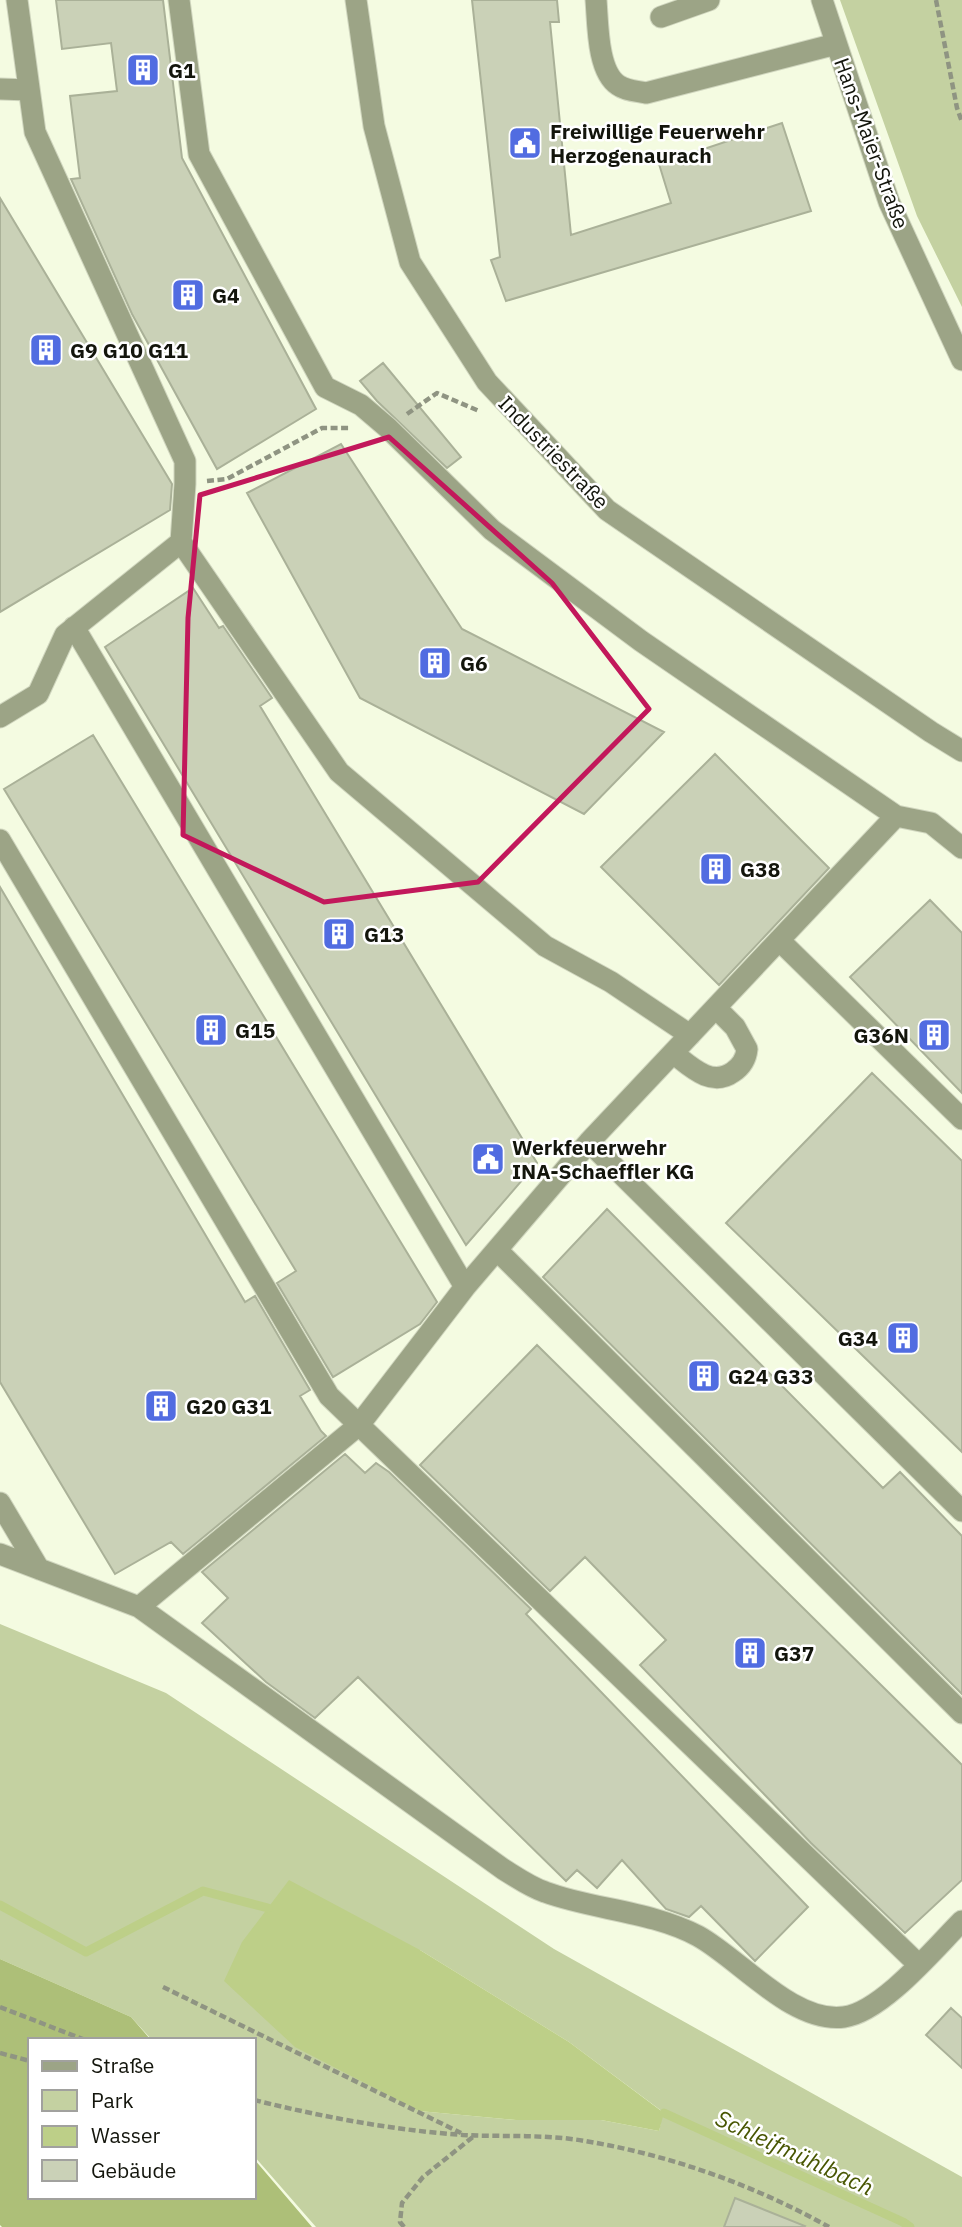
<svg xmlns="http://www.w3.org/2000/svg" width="962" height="2227" viewBox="0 0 962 2227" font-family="'IBM Plex Sans',sans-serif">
<rect width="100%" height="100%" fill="#f4fbe1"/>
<path fill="#c4d1a1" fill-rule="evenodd" d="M 840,0 L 962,0 L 962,307 L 917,216 Z
M 0,1624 L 166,1693 L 554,1949 L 962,2177 L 962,2227 L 316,2227 L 254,2156 L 254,2040 L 152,2040 L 131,2017 L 0,1959 ZM 420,1950 L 569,2042 L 663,2112 L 659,2131 L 601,2120 L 516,2120 L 419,2111 Z"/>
<path fill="#adbf78" d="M 0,1959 L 131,2017 L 151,2040 L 30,2040 L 30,2197 L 254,2197 L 254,2159 L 312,2227 L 2,2227 L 0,2225 Z"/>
<path fill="#bdcf88" d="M 289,1880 L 420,1950 L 569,2042 L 664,2113 L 659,2131 L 601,2120 L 516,2120 L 419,2111 L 295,2047 L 224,1981 L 242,1942 Z"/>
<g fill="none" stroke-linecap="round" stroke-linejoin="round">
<path stroke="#bdcf88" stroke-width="9" d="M 0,1905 L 86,1952 L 203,1891 L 268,1908
M 664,2113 L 903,2222 L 910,2227"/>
</g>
<path fill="#cad1b7" stroke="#aab198" stroke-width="2" d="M 56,0 L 163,0 L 182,158 L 316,409 L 217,469 L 132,314 L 71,179 L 80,178 L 70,96 L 117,91 L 111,43 L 62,49 Z
M 472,0 L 557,0 L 559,22 L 550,22 L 571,235 L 671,203 L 659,164 L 782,123 L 811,211 L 506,301 L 491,260 L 500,257 Z
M 0,198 L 172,484 L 170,510 L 0,612 Z
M 383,363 L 461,457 L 447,468 L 377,401 L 360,381 Z
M 341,444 L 462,629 L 664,732 L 584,814 L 360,698 L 247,493 Z
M 193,588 L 219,628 L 223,626 L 272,698 L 260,706 L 537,1163 L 466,1245 L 105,647 Z
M 93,735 L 437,1302 L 420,1324 L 333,1377 L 277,1283 L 296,1271 L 4,789 Z
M 715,754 L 829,868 L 719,985 L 601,867 Z
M 0,887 L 245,1302 L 255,1296 L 310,1390 L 300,1396 L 321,1431 L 326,1436 L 183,1554 L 171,1542 L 115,1574 L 0,1382 Z
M 930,900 L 962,933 L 962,1093 L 850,977 Z
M 872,1073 L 962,1161 L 962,1452 L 726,1223 Z
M 607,1209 L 883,1488 L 900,1472 L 962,1536 L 962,1694 L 543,1277 Z
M 537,1345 L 962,1765 L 962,1880 L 905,1933 L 811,1843 L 640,1665 L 666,1640 L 585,1557 L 550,1591 L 420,1465 Z
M 345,1454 L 365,1473 L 376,1463 L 389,1472 L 531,1609 L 526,1614 L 808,1907 L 755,1961 L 701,1906 L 689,1917 L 666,1909 L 622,1860 L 597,1888 L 577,1870 L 566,1881 L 358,1677 L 315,1718 L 266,1682 L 202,1623 L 228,1598 L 202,1572 Z
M 951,2008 L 962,2018 L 962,2068 L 926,2035 Z
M 735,2198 L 805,2226 L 804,2227 L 724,2227 Z"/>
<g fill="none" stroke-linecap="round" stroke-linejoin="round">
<defs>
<path id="minor" d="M 17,0 L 35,132 L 185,461 L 185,484 L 181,542 L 339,772 L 545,946 L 611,982 L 690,1035
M 179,0 L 199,154 L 325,387 L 361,405 L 388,428 L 492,530 L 641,641 L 896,816
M 356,0 L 374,126 L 410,262 L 487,382 L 607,510 L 931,732 L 962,751
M 596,0 C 598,23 597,71 618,85 C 626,91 637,91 646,93 L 836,44
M 822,0 L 889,202 L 962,360
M 661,17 L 709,0
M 0,89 L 29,90
M 74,627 L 465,1287 L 589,1142
M 0,717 L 38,694 L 65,635 L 181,542
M 0,840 L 329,1396 L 919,1965
M 962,848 L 931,823 L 896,816 L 589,1142 L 962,1511
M 779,940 L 962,1119
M 673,1053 C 690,1066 711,1088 733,1072 C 742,1066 746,1059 747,1049 L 735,1027 L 716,1008
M 497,1250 L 962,1713
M 465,1287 L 359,1425 L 139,1607 L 503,1869 C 516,1877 530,1887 545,1892 C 594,1910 651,1911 698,1936 C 740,1959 793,2024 844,2017 C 882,2012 935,1948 962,1921
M 0,1503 L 39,1569
M 0,1554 L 139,1607"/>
</defs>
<use href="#minor" stroke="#d0d6bf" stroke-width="23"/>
<path stroke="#8f9482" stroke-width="4.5" stroke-dasharray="7 3.5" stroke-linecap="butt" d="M 936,0 L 957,108 L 962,122
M 407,414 L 437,393 L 479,411
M 207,481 L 227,479 L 322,428 L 350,428
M 163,1987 L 461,2133
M 0,2007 L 85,2040
M 0,2053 L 30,2061
M 254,2100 C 323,2117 392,2130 463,2135 C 503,2137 545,2134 585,2141 C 670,2155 754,2185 829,2227
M 404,2227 L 400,2222 L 402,2203 L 423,2177 L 474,2136"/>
<use href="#minor" stroke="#9ca486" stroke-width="21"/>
</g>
<path fill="none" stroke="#c2185b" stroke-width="5" stroke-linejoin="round" d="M 389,437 L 552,583 L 649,709 L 478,882 L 324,902 L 183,835 L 188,618 L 200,495 Z"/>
<defs>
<symbol id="building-square" viewBox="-11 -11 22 22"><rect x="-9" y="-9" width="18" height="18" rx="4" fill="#516ce1" stroke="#fff"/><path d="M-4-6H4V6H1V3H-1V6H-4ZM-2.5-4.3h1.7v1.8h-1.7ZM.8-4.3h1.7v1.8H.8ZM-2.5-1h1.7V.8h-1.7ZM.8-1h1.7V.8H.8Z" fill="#fff"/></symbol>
<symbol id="civic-square" viewBox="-11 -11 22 22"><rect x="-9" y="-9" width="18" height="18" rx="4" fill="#516ce1" stroke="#fff"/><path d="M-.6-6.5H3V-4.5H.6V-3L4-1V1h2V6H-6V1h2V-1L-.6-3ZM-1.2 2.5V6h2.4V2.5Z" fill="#fff"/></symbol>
</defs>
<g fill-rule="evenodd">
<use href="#building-square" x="124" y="51" width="38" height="38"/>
<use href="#civic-square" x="506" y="124" width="38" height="38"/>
<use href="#building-square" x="169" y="276" width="38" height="38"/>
<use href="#building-square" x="27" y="331" width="38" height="38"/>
<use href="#building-square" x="416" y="644" width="38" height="38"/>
<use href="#building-square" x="697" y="850" width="38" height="38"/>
<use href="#building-square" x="320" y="915" width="38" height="38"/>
<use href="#building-square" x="192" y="1011" width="38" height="38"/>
<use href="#building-square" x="915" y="1016" width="38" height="38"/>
<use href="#civic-square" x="469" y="1140" width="38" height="38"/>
<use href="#building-square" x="884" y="1319" width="38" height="38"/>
<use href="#building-square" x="685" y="1357" width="38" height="38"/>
<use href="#building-square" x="142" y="1387" width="38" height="38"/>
<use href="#building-square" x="731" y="1634" width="38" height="38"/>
</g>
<g text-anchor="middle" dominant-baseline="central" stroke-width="5" stroke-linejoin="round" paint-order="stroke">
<g font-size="21" font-weight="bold" fill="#13150c" stroke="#fff" text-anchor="start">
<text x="168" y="70">G1</text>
<text x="550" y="131">Freiwillige Feuerwehr<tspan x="550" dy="24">Herzogenaurach</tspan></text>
<text x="212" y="295">G4</text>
<text x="70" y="350">G9 G10 G11</text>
<text x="460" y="663">G6</text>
<text x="740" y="869">G38</text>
<text x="364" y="934">G13</text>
<text x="235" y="1030">G15</text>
<text x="909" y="1035" text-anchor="end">G36N</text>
<text x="512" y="1147">Werkfeuerwehr<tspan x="512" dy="24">INA-Schaeffler KG</tspan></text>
<text x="878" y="1338" text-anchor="end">G34</text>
<text x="728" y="1376">G24 G33</text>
<text x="186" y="1406">G20 G31</text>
<text x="774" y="1653">G37</text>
</g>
<g font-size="21" fill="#13150c" stroke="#fff">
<text transform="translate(872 143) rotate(70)">Hans-Maier-Straße</text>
<text transform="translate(554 452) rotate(46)">Industriestraße</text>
</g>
<g font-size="23" font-style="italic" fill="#485602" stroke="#fff">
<text transform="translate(795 2152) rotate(25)">Schleifmühlbach</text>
</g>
</g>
<rect x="28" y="2038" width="228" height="161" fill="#ffffff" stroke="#a1a19e" stroke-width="2"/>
<rect x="42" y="2061" width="35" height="10" fill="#9ca486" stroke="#a1a19e" stroke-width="2"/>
<text x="91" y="2073" font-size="21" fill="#13150c">Straße</text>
<rect x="42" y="2090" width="35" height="21" fill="#c4d1a1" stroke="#a1a19e" stroke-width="2"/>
<text x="91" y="2108" font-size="21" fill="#13150c">Park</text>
<rect x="42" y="2126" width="35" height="21" fill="#bdcf88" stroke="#a1a19e" stroke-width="2"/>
<text x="91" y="2143" font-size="21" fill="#13150c">Wasser</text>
<rect x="42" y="2160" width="35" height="21" fill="#cad1b7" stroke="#a1a19e" stroke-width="2"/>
<text x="91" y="2178" font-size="21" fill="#13150c">Gebäude</text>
</svg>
